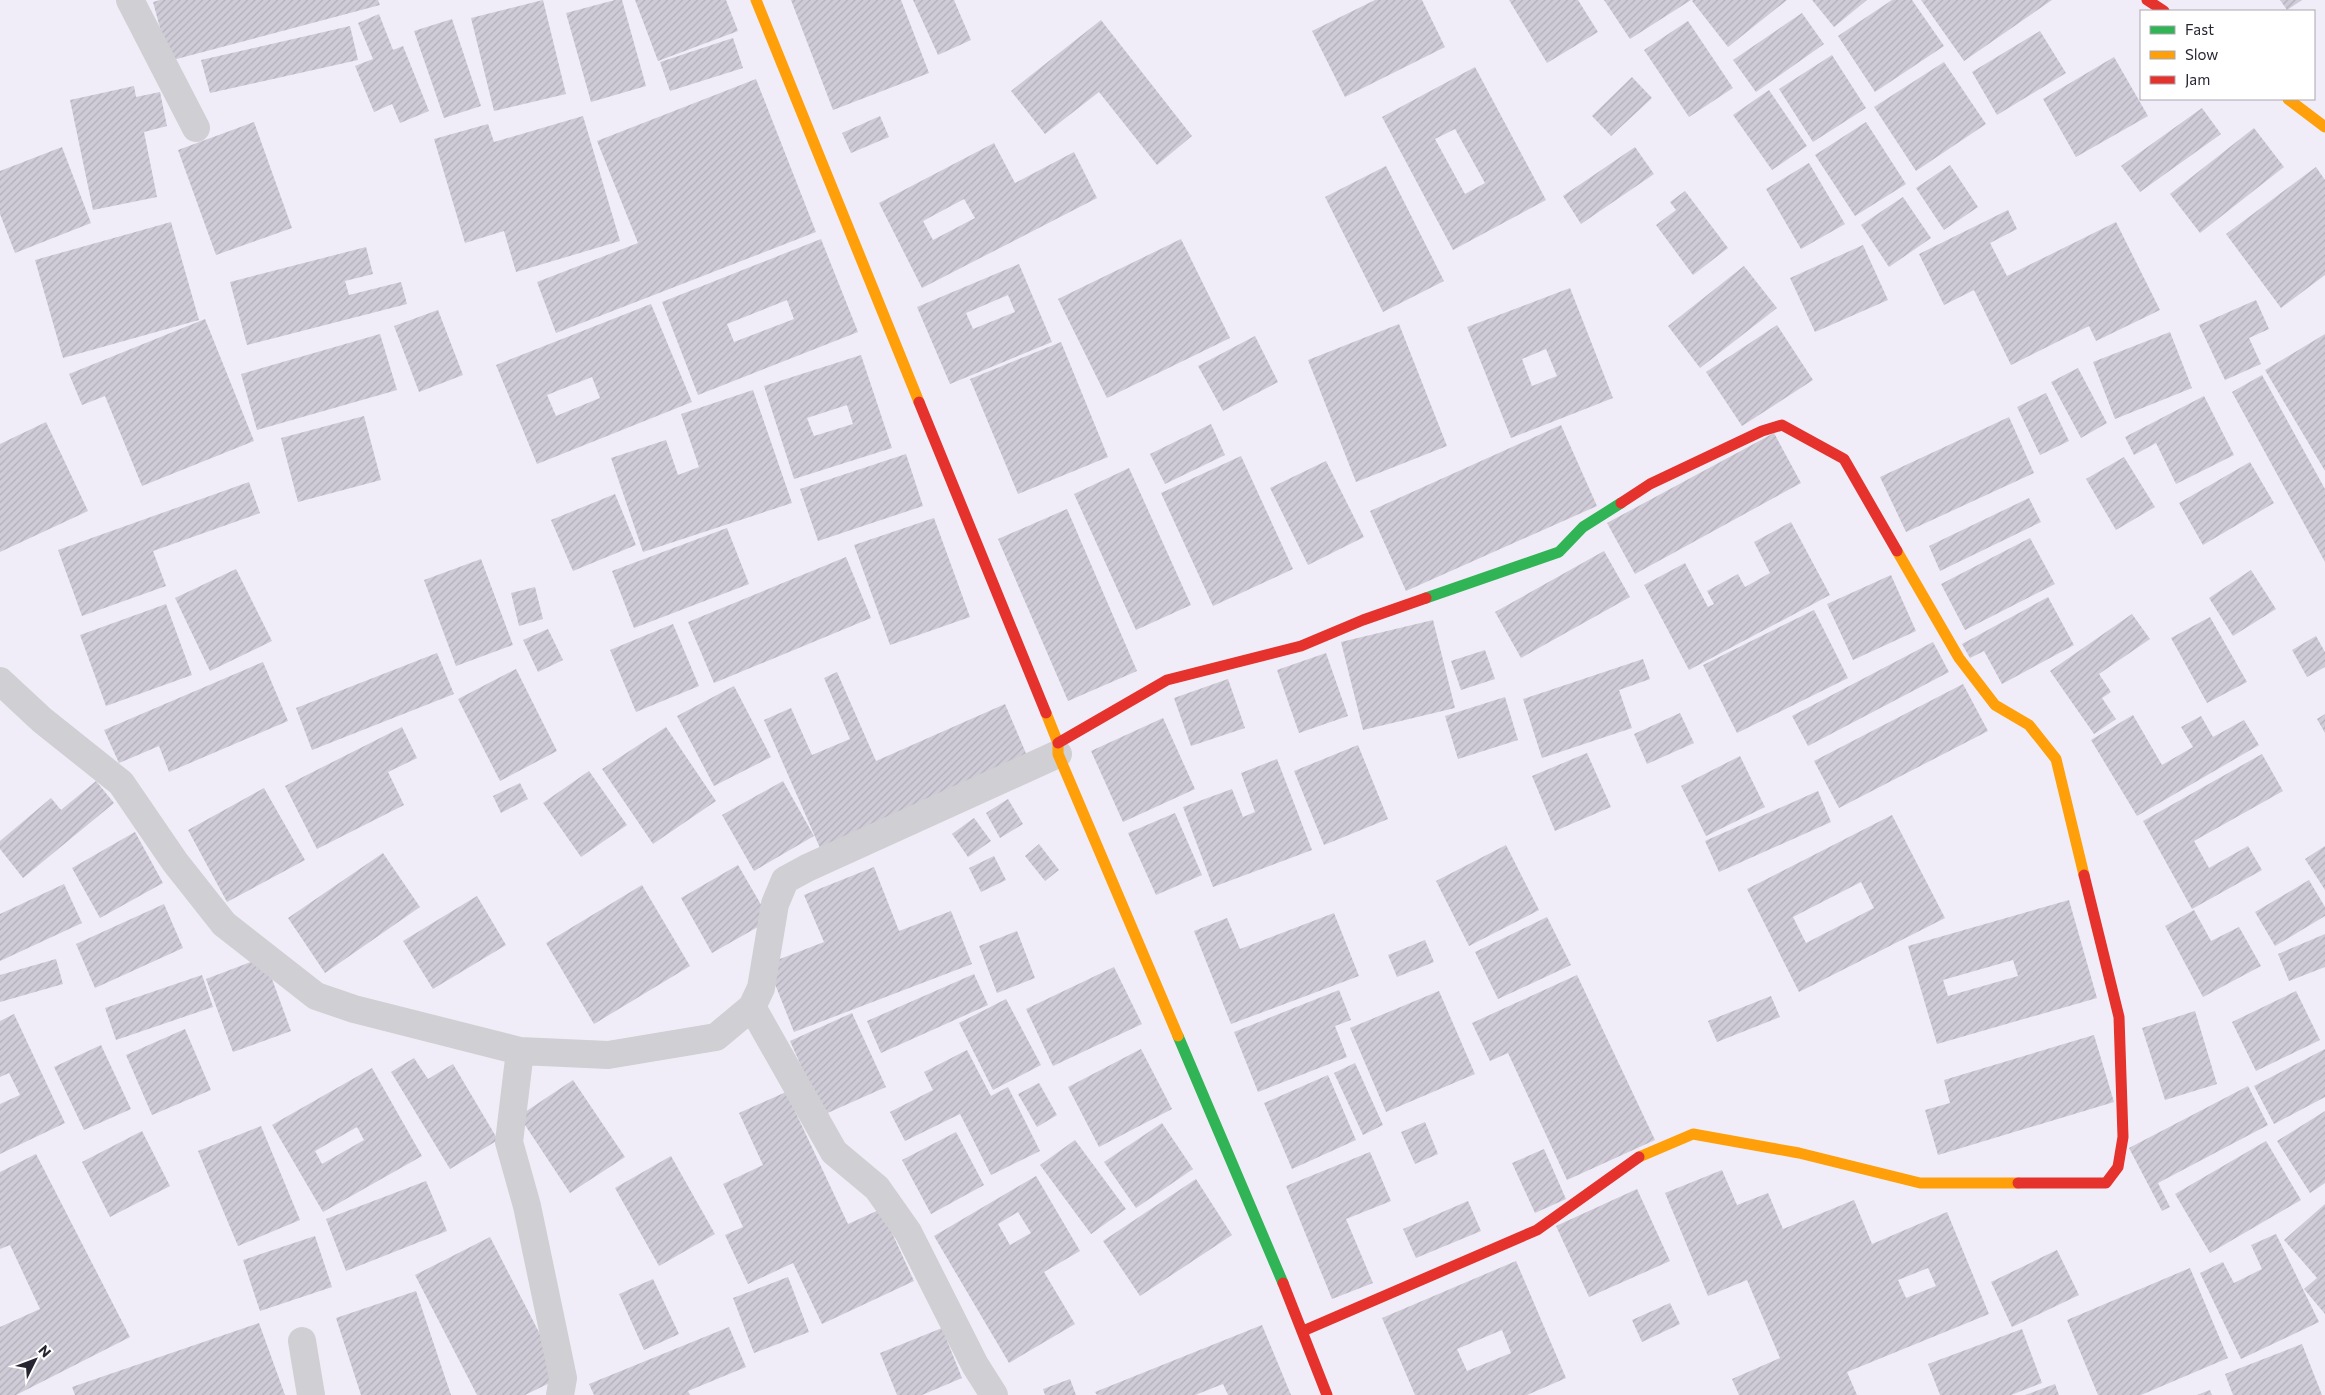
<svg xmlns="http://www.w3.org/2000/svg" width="2325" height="1395" viewBox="0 0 2325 1395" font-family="Commissioner,sans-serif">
<defs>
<pattern id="building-hatch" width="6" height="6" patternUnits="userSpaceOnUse" patternTransform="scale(1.25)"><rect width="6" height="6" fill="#cfccd8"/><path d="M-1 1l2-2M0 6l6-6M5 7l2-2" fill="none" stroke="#b2afba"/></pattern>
</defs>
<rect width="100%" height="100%" fill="#f0edf8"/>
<path fill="url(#building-hatch)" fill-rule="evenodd" d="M 160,0 L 378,0 L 380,5 L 169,61 L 153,2 Z
M 543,0 L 566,94 L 494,111 L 471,18 Z
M 615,0 L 622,0 L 646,86 L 591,102 L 566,13 Z
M 635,0 L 726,0 L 738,31 L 658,61 Z
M 791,0 L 901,0 L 929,73 L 833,110 Z
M 913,0 L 954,0 L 971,40 L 938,55 Z
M 1375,0 L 1422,0 L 1445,47 L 1345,97 L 1312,31 Z
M 1509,0 L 1578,0 L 1598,32 L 1547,63 Z
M 1604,0 L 1691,0 L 1630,39 Z
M 1693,0 L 1787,0 L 1728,47 L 1692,1 Z
M 1812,0 L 1867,0 L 1834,27 Z
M 1892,0 L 1912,0 L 1944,46 L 1875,92 L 1838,36 Z
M 1921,0 L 2052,0 L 1964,61 Z
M 2280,0 L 2302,0 L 2287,10 Z
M 1802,13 L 1824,44 L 1756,92 L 1733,60 Z
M 379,14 L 393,50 L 403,46 L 429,111 L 400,123 L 392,104 L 374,112 L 355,66 L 373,59 L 358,23 Z
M 452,19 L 481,106 L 444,118 L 414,31 Z
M 1101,20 L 1192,136 L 1157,165 L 1099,92 L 1045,134 L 1011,91 Z
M 1688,21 L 1733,88 L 1689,117 L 1644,50 Z
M 350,26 L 358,60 L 210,93 L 201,60 Z
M 2040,31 L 2066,73 L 1997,115 L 1972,72 Z
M 733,38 L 743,68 L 670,91 L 660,62 Z
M 1832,55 L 1866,108 L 1813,142 L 1779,89 Z
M 2114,57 L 2148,116 L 2076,157 L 2043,99 Z
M 1944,62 L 1986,124 L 1916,171 L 1874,107 Z
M 1475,67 L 1546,200 L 1453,250 L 1382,117 ZM 1455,129 L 1485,183 L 1465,194 L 1435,139 Z
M 1632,77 L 1652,98 L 1611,136 L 1592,116 Z
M 756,79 L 816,232 L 556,333 L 537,282 L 638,243 L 597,141 Z
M 134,86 L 136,97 L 160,92 L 167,126 L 144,132 L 157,197 L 93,210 L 70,100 Z
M 1769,90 L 1807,146 L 1772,170 L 1733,115 Z
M 2202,108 L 2221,134 L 2140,192 L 2121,166 Z
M 583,116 L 620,241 L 516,272 L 504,231 L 465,243 L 434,139 L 488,124 L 494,142 Z
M 880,116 L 889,137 L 851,153 L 842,133 Z
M 254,122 L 292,228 L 216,255 L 178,150 Z
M 1866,122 L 1906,184 L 1855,216 L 1815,155 Z
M 2254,128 L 2284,167 L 2200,233 L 2170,194 Z
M 994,143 L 1015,183 L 1074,152 L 1097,198 L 922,288 L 879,203 ZM 964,199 L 975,218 L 933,240 L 923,221 Z
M 62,147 L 91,223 L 15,253 L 0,214 L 0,171 Z
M 1635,147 L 1654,174 L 1581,224 L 1563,196 Z
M 1809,163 L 1845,224 L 1801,249 L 1766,189 Z
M 1950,165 L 1978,207 L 1944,230 L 1916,188 Z
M 1386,166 L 1444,281 L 1383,312 L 1325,197 Z
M 2316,167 L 2325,180 L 2325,275 L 2281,308 L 2226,234 Z
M 1685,191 L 1728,248 L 1693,275 L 1656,225 L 1676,210 L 1670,202 Z
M 1903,197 L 1931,238 L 1889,267 L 1861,225 Z
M 2008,210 L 2017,229 L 1990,243 L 2007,276 L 2116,222 L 2160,310 L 2096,341 L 2089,326 L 2011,365 L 1974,290 L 1944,305 L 1919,254 Z
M 171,222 L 199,320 L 63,358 L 35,260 Z
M 821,239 L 858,332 L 698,395 L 662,302 ZM 787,300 L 794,319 L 734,342 L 727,324 Z
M 1181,239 L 1230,338 L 1107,398 L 1058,299 Z
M 1863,245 L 1888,300 L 1815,332 L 1790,278 Z
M 366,247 L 373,274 L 345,281 L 349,295 L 401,282 L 407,304 L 247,345 L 230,282 Z
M 1019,264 L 1052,342 L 950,384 L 917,307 ZM 1008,295 L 1015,312 L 973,329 L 966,313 Z
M 1744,266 L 1777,308 L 1700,368 L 1668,326 Z
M 1570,288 L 1613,398 L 1511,438 L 1467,327 ZM 1546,349 L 1557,376 L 1532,386 L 1522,359 Z
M 2256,300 L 2269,329 L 2249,338 L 2261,364 L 2225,380 L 2199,325 Z
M 651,304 L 692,402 L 537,464 L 496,365 ZM 592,377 L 600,398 L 556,416 L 547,395 Z
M 438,310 L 463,375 L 419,392 L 394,326 Z
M 205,319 L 254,441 L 142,486 L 105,396 L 82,405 L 69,374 Z
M 1399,324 L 1447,446 L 1356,482 L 1308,360 Z
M 1777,325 L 1813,380 L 1742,426 L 1706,372 Z
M 2170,332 L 2192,388 L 2115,419 L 2093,362 Z
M 380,334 L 397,390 L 257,430 L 241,374 Z
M 2325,334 L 2325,471 L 2265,370 Z
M 1255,336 L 1278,382 L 1223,411 L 1198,366 Z
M 1061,342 L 1108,457 L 1018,494 L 970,379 Z
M 861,355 L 892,448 L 794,479 L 764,386 ZM 847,405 L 853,424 L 814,436 L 807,418 Z
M 2078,368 L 2107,423 L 2081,438 L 2051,382 Z
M 2262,375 L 2325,489 L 2325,562 L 2232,392 Z
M 753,390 L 792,503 L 643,552 L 611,458 L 666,440 L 678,475 L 699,467 L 681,414 Z
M 2046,393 L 2069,441 L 2040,455 L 2017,407 Z
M 2204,396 L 2234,455 L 2176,484 L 2156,443 L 2134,455 L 2125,437 Z
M 364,416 L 381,480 L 298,502 L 281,438 Z
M 2009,417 L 2034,473 L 1906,532 L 1880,477 Z
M 46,422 L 88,511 L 0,552 L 0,444 Z
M 1211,424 L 1225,455 L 1165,484 L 1150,454 Z
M 1561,425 L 1597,506 L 1406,591 L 1370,511 Z
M 1774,433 L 1801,483 L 1635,574 L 1607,523 Z
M 906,454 L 923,506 L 818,541 L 800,489 Z
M 1241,456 L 1293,569 L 1213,606 L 1161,493 Z
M 2124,457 L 2155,507 L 2116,530 L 2086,479 Z
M 1326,461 L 1364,537 L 1308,565 L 1270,488 Z
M 2250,462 L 2274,503 L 2203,545 L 2179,503 Z
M 1129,468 L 1191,605 L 1136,630 L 1074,494 Z
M 249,482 L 260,513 L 153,551 L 166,586 L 82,616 L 58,550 Z
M 615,494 L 636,545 L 573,571 L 551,520 Z
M 2029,498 L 2041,522 L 1940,571 L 1929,546 Z
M 1067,509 L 1137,671 L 1068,701 L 998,539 Z
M 934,518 L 970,617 L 890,645 L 854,545 Z
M 1791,522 L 1830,595 L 1689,670 L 1644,585 L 1685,563 L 1708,607 L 1714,604 L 1707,591 L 1738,574 L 1745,587 L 1770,573 L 1754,542 Z
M 727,528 L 749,584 L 634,628 L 612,571 Z
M 2030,538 L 2055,584 L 1965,630 L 1941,584 Z
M 1604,551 L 1630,597 L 1521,658 L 1495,612 Z
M 846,557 L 871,618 L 714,683 L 688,622 Z
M 481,559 L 513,645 L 456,666 L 424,580 Z
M 236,569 L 272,641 L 210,671 L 175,598 Z
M 2251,570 L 2276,609 L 2233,636 L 2209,598 Z
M 1891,575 L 1916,631 L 1853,660 L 1827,604 Z
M 535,587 L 543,619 L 519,626 L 511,593 Z
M 2048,597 L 2074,645 L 2002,684 L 1984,651 L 1970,658 L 1962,644 Z
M 166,604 L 192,675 L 106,706 L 80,635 Z
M 1814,610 L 1848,678 L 1737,733 L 1703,665 Z
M 2132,614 L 2150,639 L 2099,674 L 2111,692 L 2102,698 L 2116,719 L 2094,734 L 2050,671 Z
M 2210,617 L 2247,682 L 2207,703 L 2171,638 Z
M 1433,620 L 1455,708 L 1363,730 L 1341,642 Z
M 673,624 L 699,686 L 636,712 L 610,650 Z
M 548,629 L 563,660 L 538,672 L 523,640 Z
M 2316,636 L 2325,652 L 2325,667 L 2307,677 L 2292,650 Z
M 1933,642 L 1949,672 L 1808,746 L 1792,716 Z
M 1485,650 L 1495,679 L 1461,690 L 1451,661 Z
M 437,653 L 454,694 L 312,750 L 296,708 Z
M 1326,653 L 1348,716 L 1299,733 L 1277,670 Z
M 1643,659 L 1650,679 L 1619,690 L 1632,728 L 1542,758 L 1523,699 Z
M 263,662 L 288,721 L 169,772 L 159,746 L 119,763 L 104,730 Z
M 516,669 L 557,751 L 500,781 L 458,699 Z
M 837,672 L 876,761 L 1005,704 L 1028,758 L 820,848 L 764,720 L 791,708 L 812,755 L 850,739 L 824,678 Z
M 1228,679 L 1245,728 L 1191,746 L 1174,698 Z
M 1963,684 L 1988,731 L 1839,808 L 1814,761 Z
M 734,686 L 771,757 L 714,786 L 677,716 Z
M 1505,697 L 1518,740 L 1458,759 L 1445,716 Z
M 1680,713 L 1694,743 L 1647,764 L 1634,734 Z
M 2325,714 L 2325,733 L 2317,719 Z
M 2133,715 L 2162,765 L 2193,747 L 2181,727 L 2201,716 L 2213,737 L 2244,720 L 2259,745 L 2137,816 L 2091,740 Z
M 1163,718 L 1195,789 L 1123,822 L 1091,751 Z
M 402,727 L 417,758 L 388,772 L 404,805 L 317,849 L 285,786 Z
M 666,727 L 716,801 L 653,844 L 602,769 Z
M 1358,745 L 1388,819 L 1324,845 L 1294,771 Z
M 1587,753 L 1611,807 L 1555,831 L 1532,776 Z
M 2262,754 L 2283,791 L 2194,841 L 2209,868 L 2248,846 L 2262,870 L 2192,909 L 2143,821 Z
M 1740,756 L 1765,807 L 1706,836 L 1681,786 Z
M 1277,759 L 1312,850 L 1213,887 L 1183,807 L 1232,789 L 1243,817 L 1255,812 L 1241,773 Z
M 589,771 L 627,825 L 581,857 L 543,803 Z
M 96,781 L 114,803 L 23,878 L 0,849 L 0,841 L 51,798 L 61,810 Z
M 783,781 L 814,836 L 754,871 L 722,815 Z
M 520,783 L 528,799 L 501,813 L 493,796 Z
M 264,788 L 305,860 L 227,902 L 188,830 Z
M 1818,791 L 1831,822 L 1719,872 L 1705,841 Z
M 1008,799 L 1023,824 L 1000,838 L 986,813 Z
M 1175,813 L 1202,875 L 1156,895 L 1128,833 Z
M 1892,815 L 1945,918 L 1799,992 L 1747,889 ZM 1861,882 L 1874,908 L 1806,943 L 1793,917 Z
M 974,818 L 991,841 L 968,857 L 952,834 Z
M 135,832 L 163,883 L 100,918 L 72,868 Z
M 1039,844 L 1059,870 L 1045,881 L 1025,856 Z
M 1506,845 L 1539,910 L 1469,946 L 1436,881 Z
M 2325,846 L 2325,890 L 2305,859 Z
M 383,853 L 420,907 L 325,973 L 288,918 Z
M 994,856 L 1006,880 L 981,892 L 969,868 Z
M 738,865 L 770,920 L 712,953 L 681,898 Z
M 874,867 L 899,931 L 951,911 L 972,964 L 794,1032 L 767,964 L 824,942 L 804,895 Z
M 2309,880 L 2325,907 L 2325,916 L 2275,946 L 2255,912 Z
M 64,884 L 82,923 L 0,961 L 0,914 Z
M 642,885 L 690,966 L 594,1024 L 546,943 Z
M 477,896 L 506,945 L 433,989 L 403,941 Z
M 2069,900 L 2097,998 L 1937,1044 L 1908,946 ZM 2013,960 L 2018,976 L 1948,996 L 1943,980 Z
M 164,904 L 183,948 L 95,988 L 76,944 Z
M 2194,910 L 2211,941 L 2239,927 L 2261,966 L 2203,997 L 2165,926 Z
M 1334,913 L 1359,976 L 1231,1024 L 1194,931 L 1227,918 L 1240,949 Z
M 1547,917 L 1571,965 L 1498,999 L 1475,952 Z
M 1017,931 L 1035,978 L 997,993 L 979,946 Z
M 2325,934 L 2325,967 L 2289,981 L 2278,954 Z
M 1425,940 L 1434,962 L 1397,977 L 1388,955 Z
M 264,957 L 291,1031 L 233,1052 L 206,979 Z
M 56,959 L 63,984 L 0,1002 L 0,975 Z
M 1114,967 L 1142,1024 L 1053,1066 L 1026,1009 Z
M 974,974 L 988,1005 L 881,1053 L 867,1021 Z
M 202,975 L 213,1007 L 116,1040 L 105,1008 Z
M 1577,975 L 1655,1140 L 1567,1180 L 1508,1053 L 1490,1061 L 1472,1023 Z
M 1339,990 L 1351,1020 L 1335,1026 L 1347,1057 L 1258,1092 L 1234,1032 Z
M 1439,991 L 1475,1074 L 1386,1112 L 1350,1028 Z
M 2296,991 L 2320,1040 L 2256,1071 L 2232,1022 Z
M 1771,996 L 1780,1017 L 1717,1042 L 1708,1021 Z
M 1006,999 L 1041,1065 L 993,1090 L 959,1023 Z
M 2195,1011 L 2217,1084 L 2165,1100 L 2142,1028 Z
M 852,1013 L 886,1087 L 823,1115 L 790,1041 Z
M 14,1014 L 65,1123 L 0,1154 L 0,1104 L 20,1095 L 9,1073 L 0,1077 L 0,1021 Z
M 185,1029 L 211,1090 L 152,1115 L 126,1055 Z
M 2094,1035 L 2114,1102 L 1938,1155 L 1925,1110 L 1950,1103 L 1944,1080 Z
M 101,1045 L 131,1109 L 84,1130 L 54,1067 Z
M 1141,1049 L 1172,1109 L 1099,1147 L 1068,1087 Z
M 2325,1049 L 2325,1097 L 2274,1124 L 2254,1086 Z
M 967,1050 L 991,1096 L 1008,1087 L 1040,1151 L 991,1175 L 960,1114 L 905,1141 L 890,1112 L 933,1090 L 924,1072 Z
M 414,1058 L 428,1079 L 453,1064 L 498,1140 L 450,1169 L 391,1072 Z
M 1355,1063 L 1383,1125 L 1363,1135 L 1334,1073 Z
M 372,1068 L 422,1156 L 323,1212 L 272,1125 ZM 357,1127 L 364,1140 L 322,1164 L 315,1151 Z
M 1328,1075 L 1356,1140 L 1292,1169 L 1264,1103 Z
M 573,1080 L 625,1157 L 570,1193 L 519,1116 Z
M 1039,1083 L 1057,1115 L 1037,1127 L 1018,1094 Z
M 2248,1086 L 2268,1125 L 2158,1183 L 2170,1207 L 2162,1211 L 2129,1148 Z
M 786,1092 L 848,1224 L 881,1209 L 914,1281 L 822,1324 L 793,1263 L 748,1284 L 725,1235 L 743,1227 L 723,1184 L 763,1165 L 739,1113 Z
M 2325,1111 L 2325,1183 L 2310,1193 L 2277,1141 Z
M 1425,1122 L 1438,1154 L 1415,1164 L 1401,1132 Z
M 1162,1123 L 1193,1169 L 1136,1208 L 1104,1162 Z
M 261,1126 L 300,1220 L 238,1246 L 198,1151 Z
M 142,1131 L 170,1186 L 110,1217 L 82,1162 Z
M 956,1132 L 984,1185 L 931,1214 L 902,1160 Z
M 1075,1140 L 1126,1209 L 1091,1234 L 1040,1165 Z
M 2266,1141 L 2301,1200 L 2210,1253 L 2175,1194 Z
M 1544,1149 L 1566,1199 L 1535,1213 L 1512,1163 Z
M 1370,1152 L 1391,1201 L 1346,1219 L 1373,1283 L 1332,1299 L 1286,1186 Z
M 36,1154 L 130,1337 L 16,1395 L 0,1395 L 0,1327 L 40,1309 L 10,1245 L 0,1249 L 0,1172 Z
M 671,1156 L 715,1234 L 659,1266 L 615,1188 Z
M 1722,1170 L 1737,1205 L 1768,1193 L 1783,1229 L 1854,1200 L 1872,1244 L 1947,1212 L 1989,1314 L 1847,1372 L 1857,1395 L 1739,1395 L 1732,1379 L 1780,1358 L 1747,1280 L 1708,1296 L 1665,1193 ZM 1928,1268 L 1936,1286 L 1906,1298 L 1898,1280 Z
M 1036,1176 L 1080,1251 L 1044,1272 L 1075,1324 L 1009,1363 L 934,1236 ZM 1018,1212 L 1031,1233 L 1010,1245 L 998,1224 Z
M 1196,1179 L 1232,1235 L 1140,1296 L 1103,1241 Z
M 426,1181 L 447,1231 L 346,1271 L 326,1219 Z
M 1637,1189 L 1670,1261 L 1589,1297 L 1556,1226 Z
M 1468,1201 L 1481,1231 L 1416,1258 L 1403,1229 Z
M 2325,1204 L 2325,1314 L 2304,1289 L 2317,1278 L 2284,1240 Z
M 2276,1234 L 2319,1322 L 2241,1359 L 2200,1273 L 2223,1262 L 2234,1283 L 2262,1269 L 2251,1245 Z
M 315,1236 L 332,1287 L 260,1311 L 243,1260 Z
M 490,1237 L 562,1377 L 525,1395 L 477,1395 L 415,1275 Z
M 2057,1250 L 2079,1295 L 2012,1327 L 1991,1282 Z
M 1516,1261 L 1566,1378 L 1527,1395 L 1415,1395 L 1382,1318 ZM 1502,1330 L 1511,1353 L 1467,1371 L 1457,1349 Z
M 2190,1268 L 2228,1358 L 2141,1395 L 2098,1395 L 2067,1320 Z
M 788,1277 L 809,1332 L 754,1353 L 733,1298 Z
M 653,1279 L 679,1334 L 644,1350 L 619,1294 Z
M 416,1291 L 451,1395 L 361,1395 L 336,1318 Z
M 1670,1303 L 1680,1324 L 1642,1342 L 1632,1320 Z
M 259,1323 L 285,1395 L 75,1395 L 72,1387 Z
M 1262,1325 L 1291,1395 L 1228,1395 L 1223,1384 L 1195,1395 L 1097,1395 L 1095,1392 Z
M 729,1327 L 746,1367 L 688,1391 L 690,1395 L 594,1395 L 589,1384 Z
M 942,1328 L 962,1378 L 922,1395 L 897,1395 L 880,1353 Z
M 2022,1329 L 2042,1383 L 2011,1395 L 1940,1395 L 1928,1364 Z
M 2302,1344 L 2322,1395 L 2233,1395 L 2225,1374 Z
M 1070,1379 L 1076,1395 L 1045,1395 L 1043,1389 Z
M 2055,1384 L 2059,1395 L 2025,1395 Z
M 2210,1390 L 2212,1395 L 2197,1395 Z"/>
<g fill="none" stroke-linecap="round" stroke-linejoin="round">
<path stroke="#d0cfd3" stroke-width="28" d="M 130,0 L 196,128
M 0,681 L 42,720 L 121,783 L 175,862 L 224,924 L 316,996 L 354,1009 L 520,1051 L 608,1055 L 716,1037 L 752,1007 L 761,988 L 775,904 L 785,880 L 807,868 L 1058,754
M 752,1007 L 834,1152 L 877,1188 L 908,1232 L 975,1365 L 994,1395
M 520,1051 L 509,1142 L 527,1206 L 563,1378 L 560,1395
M 302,1341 L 311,1395"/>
<path stroke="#30b455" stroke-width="11" d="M 1426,598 L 1559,552 L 1583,527 L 1621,503
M 1178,1036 L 1283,1283"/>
<path stroke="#ff9f0a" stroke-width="11" d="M 756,0 L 919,402
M 2288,99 L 2325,127
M 1897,551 L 1959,658 L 1995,705 L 2029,725 L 2056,759 L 2084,875
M 1046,713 L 1058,743 L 1058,754 L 1178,1036
M 1639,1157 L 1693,1134 L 1799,1153 L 1920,1183 L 2018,1183"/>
<path stroke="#e5322d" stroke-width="11" d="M 2147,0 L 2164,11
M 919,402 L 1046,713
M 1621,503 L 1650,484 L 1762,431 L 1782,425 L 1844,459 L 1897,551
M 1058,743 L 1167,680 L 1301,646 L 1363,620 L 1426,598
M 2018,1183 L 2106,1183 L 2118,1167 L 2123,1137 L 2119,1017 L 2084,875
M 1283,1283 L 1327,1395
M 1303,1331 L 1537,1230 L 1639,1157"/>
</g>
<rect x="2140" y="10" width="175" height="90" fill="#ffffff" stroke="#a9a8ad"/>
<rect x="2150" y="26" width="25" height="8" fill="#30b455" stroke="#a9a8ad"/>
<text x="2185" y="35" font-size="15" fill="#282532">Fast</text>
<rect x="2150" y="51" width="25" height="8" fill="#ff9f0a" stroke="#a9a8ad"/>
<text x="2185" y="60" font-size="15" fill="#282532">Slow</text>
<rect x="2150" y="76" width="25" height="8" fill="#e5322d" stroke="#a9a8ad"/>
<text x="2185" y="85" font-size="15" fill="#282532">Jam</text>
<g transform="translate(35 1360) rotate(48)" stroke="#ffffff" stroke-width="4" paint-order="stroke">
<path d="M0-4L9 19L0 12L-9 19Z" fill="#282532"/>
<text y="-8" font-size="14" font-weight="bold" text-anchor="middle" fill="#282532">N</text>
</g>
</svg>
